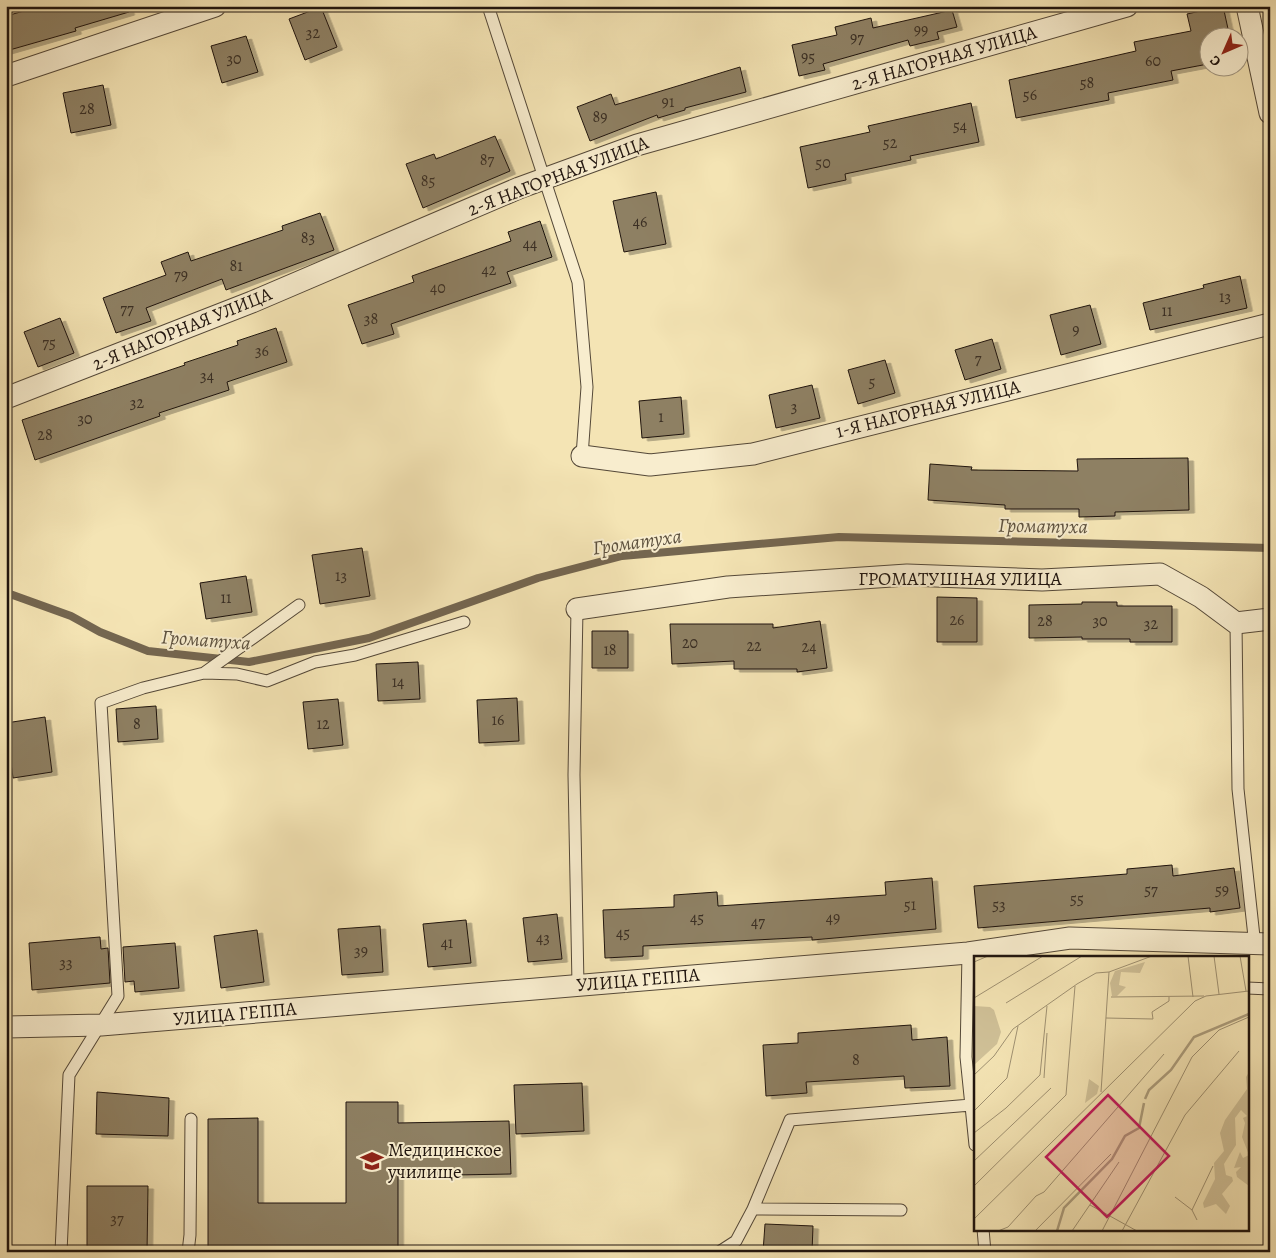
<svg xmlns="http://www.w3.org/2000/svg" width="1276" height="1258" viewBox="0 0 1276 1258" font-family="Alegreya,serif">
<defs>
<filter id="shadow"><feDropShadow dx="5.5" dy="3" stdDeviation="0" flood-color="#0004"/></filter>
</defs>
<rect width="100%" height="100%" fill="#f4e4b4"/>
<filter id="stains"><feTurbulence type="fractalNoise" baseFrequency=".004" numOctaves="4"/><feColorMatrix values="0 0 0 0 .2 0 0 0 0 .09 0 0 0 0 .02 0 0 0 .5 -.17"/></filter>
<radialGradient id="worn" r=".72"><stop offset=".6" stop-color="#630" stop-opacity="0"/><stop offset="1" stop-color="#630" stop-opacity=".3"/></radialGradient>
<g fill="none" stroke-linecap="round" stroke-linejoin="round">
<path stroke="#746650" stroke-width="8" d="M 6,598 L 10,594 L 71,616 L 100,632 L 148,651 L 249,662 L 369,638 L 538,578 L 622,556 L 839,537 L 1270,548"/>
</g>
<path fill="#8e8064" stroke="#1f140e" filter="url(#shadow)" d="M 42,6 L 128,6 L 129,12 L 75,28 L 76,31 L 6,51 L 6,16 Z
M 1223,6 L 1230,38 L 1208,38 L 1208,64 L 1171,71 L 1173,80 L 1108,93 L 1109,100 L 1016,118 L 1009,80 L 1136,51 L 1134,42 L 1191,31 L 1187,14 Z
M 321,7 L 337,47 L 305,60 L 289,19 Z
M 952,10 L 957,27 L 937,32 L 939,39 L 910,46 L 908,40 L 823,64 L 825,70 L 799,76 L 792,45 L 837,35 L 835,27 L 871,18 L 873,28 Z
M 246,36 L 258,72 L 222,83 L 211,46 Z
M 740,67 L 746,92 L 685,108 L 685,110 L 658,118 L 657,115 L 590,141 L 577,107 L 611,94 L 615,105 Z
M 103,85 L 111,125 L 71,133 L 63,93 Z
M 971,103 L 979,142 L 910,156 L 911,160 L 845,174 L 846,180 L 808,188 L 800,147 L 870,132 L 868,126 Z
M 495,136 L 510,171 L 423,208 L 406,164 L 434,154 L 436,159 Z
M 656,192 L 666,244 L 624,252 L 613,201 Z
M 320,213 L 334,250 L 226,290 L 222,279 L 146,308 L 151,321 L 116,333 L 103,298 L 166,275 L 161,262 L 188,252 L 191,261 L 283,230 L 282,226 Z
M 540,221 L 552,257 L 507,272 L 511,283 L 391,324 L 394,334 L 362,344 L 348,305 L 414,282 L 412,276 L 511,241 L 508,232 Z
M 1240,276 L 1247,308 L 1150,330 L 1143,303 L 1204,288 L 1203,285 Z
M 1090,305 L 1101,344 L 1061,355 L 1050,315 Z
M 60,318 L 74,353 L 38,367 L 24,332 Z
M 276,328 L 287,362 L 227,382 L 229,390 L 159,413 L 160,416 L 35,460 L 22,420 L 185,365 L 184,363 L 238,345 L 237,341 Z
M 992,339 L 1001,369 L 965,380 L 955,350 Z
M 885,360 L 895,393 L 858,404 L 848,370 Z
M 812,385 L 820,418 L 776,428 L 769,395 Z
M 681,397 L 684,434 L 642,438 L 639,401 Z
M 1188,458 L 1189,510 L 1115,512 L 1115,516 L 1079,517 L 1079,509 L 1005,509 L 1005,505 L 928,500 L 930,464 L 972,467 L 971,470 L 1078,471 L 1077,459 Z
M 362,548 L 370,596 L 320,604 L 312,555 Z
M 246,576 L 252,612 L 206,619 L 200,583 Z
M 937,597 L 977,598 L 977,642 L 937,642 Z
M 1082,602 L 1117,602 L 1117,606 L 1172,606 L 1172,642 L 1130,642 L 1130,639 L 1082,639 L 1082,637 L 1029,638 L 1029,605 L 1082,604 Z
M 820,621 L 827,668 L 797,672 L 797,669 L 734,669 L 734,661 L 672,664 L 670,624 L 773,624 L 773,628 Z
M 592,631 L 628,631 L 628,668 L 592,668 Z
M 418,662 L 420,699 L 378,701 L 376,664 Z
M 517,698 L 519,741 L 479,743 L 477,700 Z
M 338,699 L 343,745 L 308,749 L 303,702 Z
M 156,706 L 158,739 L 118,742 L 116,709 Z
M 45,717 L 52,772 L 13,778 L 6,723 Z
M 1172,865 L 1173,876 L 1234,868 L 1240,908 L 1210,912 L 1210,908 L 978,928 L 974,886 L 1127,874 L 1127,869 Z
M 932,878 L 936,929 L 812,940 L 812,937 L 643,946 L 643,956 L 605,958 L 603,910 L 674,907 L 674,895 L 717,892 L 718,906 L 886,895 L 885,882 Z
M 557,914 L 562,959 L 528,962 L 523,918 Z
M 466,920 L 471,963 L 428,967 L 423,924 Z
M 380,926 L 383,972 L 342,975 L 338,929 Z
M 257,930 L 264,982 L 221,988 L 214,936 Z
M 100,937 L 101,949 L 108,948 L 110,983 L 32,990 L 29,943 Z
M 175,943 L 179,988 L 135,992 L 134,981 L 125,982 L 123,947 Z
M 911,1025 L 912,1040 L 947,1037 L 950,1086 L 905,1088 L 904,1076 L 806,1082 L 807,1093 L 766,1096 L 763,1045 L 798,1043 L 798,1033 Z
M 582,1083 L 584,1131 L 516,1134 L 514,1085 Z
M 97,1092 L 169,1098 L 168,1136 L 96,1134 Z
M 346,1102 L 398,1102 L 398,1123 L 509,1121 L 511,1174 L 398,1176 L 398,1252 L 208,1252 L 208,1119 L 258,1118 L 258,1203 L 346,1203 Z
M 87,1186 L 148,1186 L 147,1252 L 87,1252 Z
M 765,1224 L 813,1226 L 812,1252 L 763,1252 Z"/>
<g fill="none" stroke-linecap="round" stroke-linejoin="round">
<defs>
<path id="lane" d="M 488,6 L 578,282 L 587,387 L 582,456
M 577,609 L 574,775 L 578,985
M 1236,623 L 1238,789 L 1255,946
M 204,673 L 299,605
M 970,955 L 968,953 L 966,1057 L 975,1145
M 1247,988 L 1270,989
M 753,1209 L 901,1210
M 983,1229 L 985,1252
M 61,1252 L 69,1075 L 118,996 L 101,703 L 143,688 L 204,673 L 237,674 L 267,681 L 315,662 L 355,655 L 464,622
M 188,1252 L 190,1235 L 191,1119
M 719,1252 L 736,1241 L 753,1209 L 790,1120 L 971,1105"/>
<path id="street" d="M 1247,6 L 1270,113
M 6,76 L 215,6
M 6,398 L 252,302 L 519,188 L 637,145 L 1127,6
M 582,456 L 650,465 L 753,454 L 1270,324
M 577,609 L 728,587 L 907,575 L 1042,580 L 1160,574 L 1201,597 L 1236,623 L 1270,619
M 6,1027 L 101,1025 L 968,953 L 1070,938 L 1270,944"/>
</defs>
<use href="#lane" stroke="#544838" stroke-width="13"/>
<use href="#street" stroke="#544838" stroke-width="23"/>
<use href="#lane" stroke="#f8edce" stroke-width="11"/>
<use href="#street" stroke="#f8edce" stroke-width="21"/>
</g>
<defs>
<symbol id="university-bare" viewBox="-9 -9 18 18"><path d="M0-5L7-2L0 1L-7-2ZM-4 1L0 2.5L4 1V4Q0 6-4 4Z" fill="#8f2418" stroke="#f8edce" stroke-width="2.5" paint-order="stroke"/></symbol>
</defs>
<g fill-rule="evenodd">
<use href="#university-bare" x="356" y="1145" width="32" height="32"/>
</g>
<g text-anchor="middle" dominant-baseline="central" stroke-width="4" stroke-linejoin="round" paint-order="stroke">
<g font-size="16" fill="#3b2f24">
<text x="921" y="30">99</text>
<text x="313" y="33">32</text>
<text x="857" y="38">97</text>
<text x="808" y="57">95</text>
<text x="234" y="59">30</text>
<text x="1153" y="61">60</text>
<text x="1087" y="83">58</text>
<text x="1030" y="95">56</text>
<text x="668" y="102">91</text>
<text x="87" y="109">28</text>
<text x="600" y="117">89</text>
<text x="960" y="126">54</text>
<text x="890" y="143">52</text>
<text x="487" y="160">87</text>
<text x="823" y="163">50</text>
<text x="428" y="181">85</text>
<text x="640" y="222">46</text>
<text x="308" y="238">83</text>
<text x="530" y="244">44</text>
<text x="236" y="266">81</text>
<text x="489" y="270">42</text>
<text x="181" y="275">79</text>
<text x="438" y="288">40</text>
<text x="1225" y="297">13</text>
<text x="127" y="309">77</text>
<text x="1167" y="311">11</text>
<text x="371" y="319">38</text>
<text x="1076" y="330">9</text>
<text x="49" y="343">75</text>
<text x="262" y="351">36</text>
<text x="978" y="359">7</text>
<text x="207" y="376">34</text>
<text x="872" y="382">5</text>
<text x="137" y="403">32</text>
<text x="794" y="407">3</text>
<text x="661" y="417">1</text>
<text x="85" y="419">30</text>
<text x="45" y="435">28</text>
<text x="341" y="576">13</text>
<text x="226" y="598">11</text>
<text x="957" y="620">26</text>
<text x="1045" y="621">28</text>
<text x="1100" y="621">30</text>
<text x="1151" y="624">32</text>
<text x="690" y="643">20</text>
<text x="754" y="646">22</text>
<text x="809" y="647">24</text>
<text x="610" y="650">18</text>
<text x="398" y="682">14</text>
<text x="498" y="720">16</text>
<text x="137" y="724">8</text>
<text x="323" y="724">12</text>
<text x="1151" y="890">57</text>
<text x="1222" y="890">59</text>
<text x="1077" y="899">55</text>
<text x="910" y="905">51</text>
<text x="999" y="905">53</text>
<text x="697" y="918">45</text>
<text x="833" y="918">49</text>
<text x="758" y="922">47</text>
<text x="623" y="933">45</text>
<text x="543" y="938">43</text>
<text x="447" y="943">41</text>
<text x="361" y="951">39</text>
<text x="66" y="963">33</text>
<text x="856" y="1060">8</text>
<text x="117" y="1219">37</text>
</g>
<g font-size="19" fill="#1f140e" stroke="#f8edce">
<text transform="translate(944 58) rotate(-16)">2-Я НАГОРНАЯ УЛИЦА</text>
<text transform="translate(558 176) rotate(-21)">2-Я НАГОРНАЯ УЛИЦА</text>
<text transform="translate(182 329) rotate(-22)">2-Я НАГОРНАЯ УЛИЦА</text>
<text transform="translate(928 409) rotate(-14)">1-Я НАГОРНАЯ УЛИЦА</text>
<text x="960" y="579">ГРОМАТУШНАЯ УЛИЦА</text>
<text transform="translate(638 980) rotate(-5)">УЛИЦА ГЕППА</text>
<text transform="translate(235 1014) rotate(-5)">УЛИЦА ГЕППА</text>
</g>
<g font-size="19" fill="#1f140e" stroke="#f8edce" text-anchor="start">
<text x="388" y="1150">Медицинское<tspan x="388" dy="22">училище</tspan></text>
</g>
<g font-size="20" font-style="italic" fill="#5e523f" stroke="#f8edce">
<text transform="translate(1043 526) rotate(1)">Громатуха</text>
<text transform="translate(637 542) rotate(-8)">Громатуха</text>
<text transform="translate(206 640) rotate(4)">Громатуха</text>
</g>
</g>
<g transform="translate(974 956)">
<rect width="275" height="275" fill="#f4e4b4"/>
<path d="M 171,6 L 166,17 L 147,16 L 145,29 L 152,31 L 143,40 L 138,40 L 136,27 L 141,15 ZM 0,50 L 16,51 L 20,54 L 27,76 L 23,88 L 0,109 ZM 275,116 L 275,230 L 263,221 L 262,216 L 267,211 L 260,212 L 266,196 L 269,202 L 275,199 L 268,181 L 271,167 L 269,162 L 273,160 L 267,154 L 261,162 L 262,189 L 250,208 L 252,219 L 258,221 L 259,225 L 248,238 L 256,250 L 252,258 L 242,248 L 230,252 L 229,247 L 241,223 L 240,207 L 250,195 L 246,177 L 251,164 L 273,133 L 272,121 ZM 115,123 L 125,130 L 123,138 L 111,147 Z" fill="#d0c198"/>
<path fill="none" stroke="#ac9d7c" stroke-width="2.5" d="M 171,143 L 175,134 L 197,114 L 220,81 L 275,58M 83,275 L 90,252 L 138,203 L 151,180 L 165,172 L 170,147"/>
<path fill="none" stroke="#9f9172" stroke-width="1" d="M 214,0 L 219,41M 240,0 L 245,38M 266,0 L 272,35M 0,6 L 14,0M 137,41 L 230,40M 0,42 L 69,0M 32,47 L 108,0M 132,62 L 179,63 L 178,56 L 195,45 L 195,41M 0,119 L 20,100 L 39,73 L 103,28 L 122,17 L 135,16 L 178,0M 70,122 L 73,77M 127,136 L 135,16M 0,155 L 33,122 L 44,70M 0,177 L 32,152 L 66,119 L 73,50M 0,205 L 77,132M 0,230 L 92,139 L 101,30M 201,241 L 218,254M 116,249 L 163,275M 0,263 L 221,45 L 232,40 L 275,35M 223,264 L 218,254 L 239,210M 24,275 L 34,271 L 62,240 L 70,236 L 190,98M 61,275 L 137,198M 98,275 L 145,206M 128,275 L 218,101 L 245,74 L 275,61M 148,275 L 211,159 L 265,95"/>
<path fill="#c2185b" fill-opacity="0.15" stroke="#c2185b" stroke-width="2.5" d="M 134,139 L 195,200 L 133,261 L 72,201 Z"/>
<rect width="275" height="275" fill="none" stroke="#1f140e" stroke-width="2.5"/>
</g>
<rect width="1276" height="1258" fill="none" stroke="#f4e4b4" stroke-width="25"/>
<rect x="8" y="8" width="1261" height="1243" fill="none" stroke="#1f140e" stroke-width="2.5"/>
<rect x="12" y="12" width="1251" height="1233" fill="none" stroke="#1f140e"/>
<g transform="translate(1224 52) rotate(225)"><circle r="24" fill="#f8edce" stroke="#a19681"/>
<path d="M0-4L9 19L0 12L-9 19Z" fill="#8f2418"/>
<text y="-8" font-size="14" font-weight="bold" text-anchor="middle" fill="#1f140e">С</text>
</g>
<rect width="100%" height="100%" filter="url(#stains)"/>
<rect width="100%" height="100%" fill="url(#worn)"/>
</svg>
